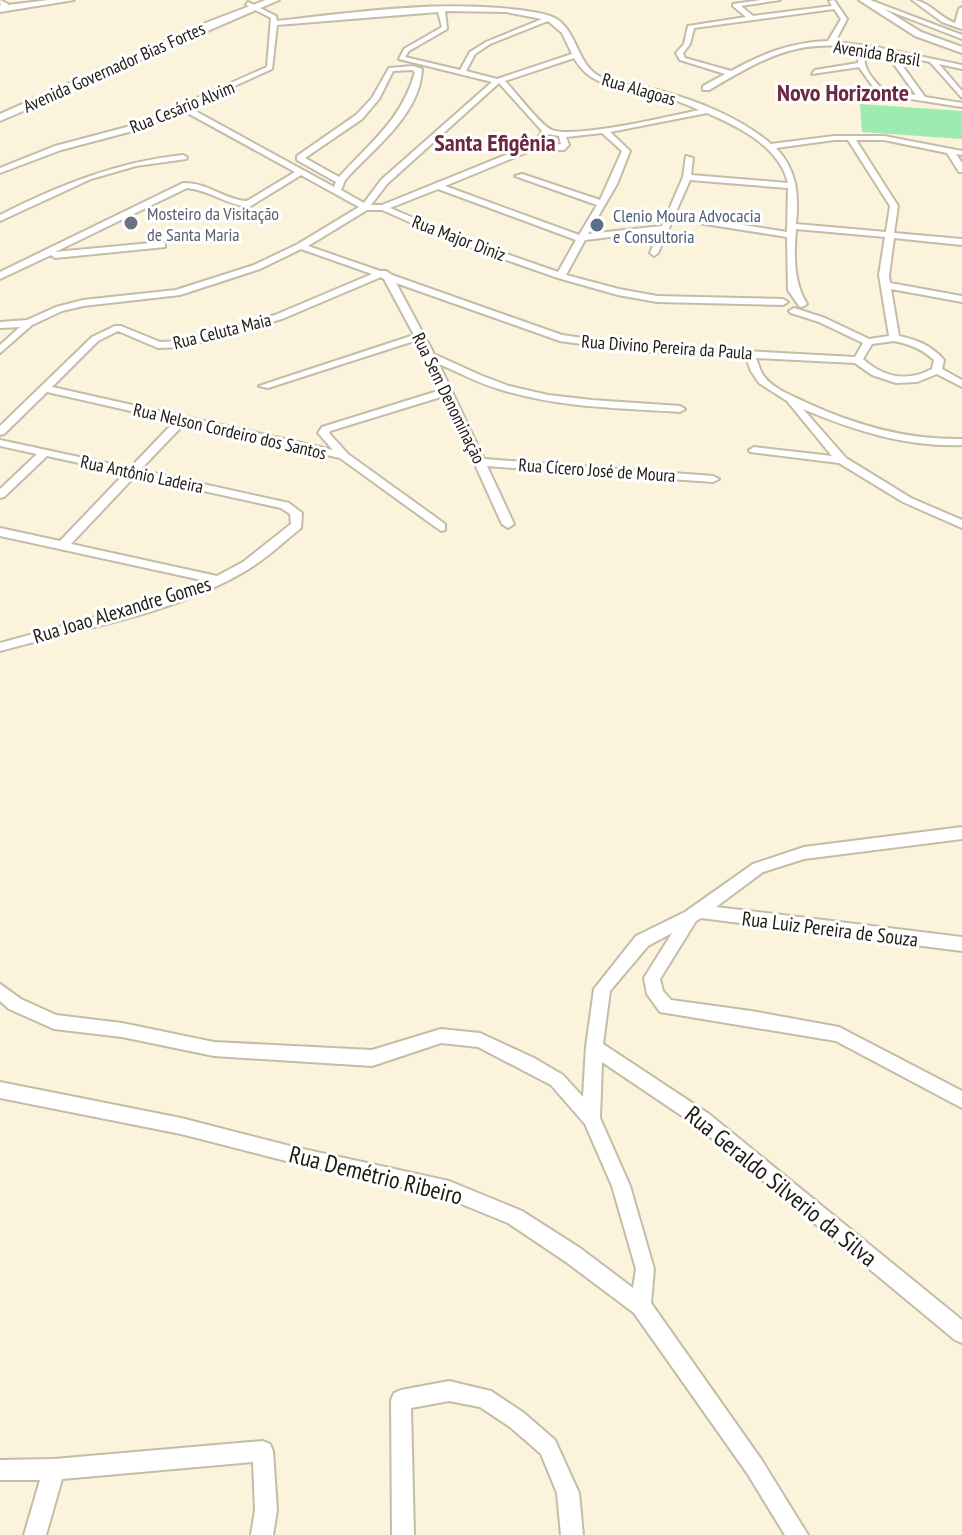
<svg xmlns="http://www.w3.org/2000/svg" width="962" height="1535" viewBox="0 0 962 1535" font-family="'PT Sans Narrow',sans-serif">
<rect width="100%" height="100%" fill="#fbf3db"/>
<path fill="#9debb1" d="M 860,104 L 962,111 L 962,139 L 862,132 Z"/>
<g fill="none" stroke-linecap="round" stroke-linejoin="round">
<defs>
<path id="street" d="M 0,0 L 8,4 L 6,10 L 1,9 Z
M 761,0 L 780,0 L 741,6 L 753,16 L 832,6 L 829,1 L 834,0 L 847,19 L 835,42 L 876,47 L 962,65 L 962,69 L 939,64 L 962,91 L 962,98 L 930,62 L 894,54 L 925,97 L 962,103 L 962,107 L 878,94 L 859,67 L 812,74 L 815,70 L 858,63 L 860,48 C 794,38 763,59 709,90 L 703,90 L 703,86 L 725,74 L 680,60 L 676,53 L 684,44 L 688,26 L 746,17 L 733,6 L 733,4 ZM 834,9 L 841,19 L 828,41 C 791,42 762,54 731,71 L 685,58 L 683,53 L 690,44 L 694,28 ZM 866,49 L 886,53 L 916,95 L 883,90 C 872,78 860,67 866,49 Z
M 861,0 L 870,0 L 962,35 L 962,39 Z
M 912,0 C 928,0 940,18 955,23 L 959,9 L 962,7 L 962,29 L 942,22 Z
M 248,2 L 276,16 L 277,21 C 356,12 440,0 520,10 C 531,12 545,13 555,18 C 579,32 576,67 603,78 C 620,85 639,86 657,90 C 696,100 741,118 771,144 L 834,136 L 884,136 L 962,151 L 962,155 L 956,154 L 962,163 L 962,172 L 959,172 L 947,153 L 884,140 L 856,140 L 898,206 L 894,233 L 962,239 L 962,245 L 894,238 L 889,275 L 890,283 L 962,296 L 962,302 L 891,289 L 899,336 C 917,340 931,345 944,360 L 942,369 L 962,380 L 962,387 L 937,374 L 917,382 L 896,383 L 872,375 L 855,363 L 756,358 C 758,363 760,370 763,375 C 773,389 791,395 805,402 C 855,425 906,440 962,439 L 962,445 C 906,447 855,431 803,409 L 846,458 L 911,498 L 962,520 L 962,528 L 903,502 L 839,463 L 750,452 L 749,450 L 754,447 L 832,456 L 787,401 L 759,383 L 751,371 L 746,357 L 632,351 L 560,341 L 396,283 L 434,354 L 480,375 L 509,386 L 548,395 L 592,400 L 680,406 L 685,409 L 680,412 C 620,408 560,408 502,390 C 480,384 460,373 439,364 L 484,459 L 713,476 L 719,479 L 713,482 L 487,466 L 514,524 L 508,528 L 502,524 L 444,396 L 330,431 L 329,433 L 348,454 L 445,524 L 445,530 L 441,531 L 340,458 L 185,423 L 140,470 L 289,503 L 302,513 L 301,528 C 282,543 264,561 242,573 C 169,615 80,629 0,651 L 0,643 L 150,602 L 206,581 L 0,536 L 0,528 L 60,541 L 125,473 L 47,456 L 4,497 L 0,498 L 0,489 L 37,454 L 0,446 L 0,440 L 130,468 L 175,421 L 47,392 L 4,434 L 0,435 L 0,426 L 92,337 L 115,326 L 121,326 L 160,342 L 183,341 L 275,315 L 372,274 L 301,249 L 260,269 L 180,295 L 83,306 L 62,311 L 32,325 L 0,353 L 0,345 L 20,327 L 0,328 L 0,322 L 27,320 L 56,307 L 83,300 L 176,290 L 254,265 L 298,244 L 359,207 L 301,175 L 249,207 C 227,205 209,190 187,188 L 55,252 L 162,242 L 165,243 L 165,247 L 55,258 L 51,255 L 0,279 L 0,272 L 183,183 C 207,182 225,200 247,201 L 295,172 L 182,110 L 144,128 L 61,150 L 0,173 L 0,168 L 55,146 L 138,124 L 267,67 L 271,18 L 246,5 ZM 445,11 L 506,12 L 542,19 L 486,42 L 470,52 L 460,70 L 405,57 L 409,51 L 447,29 ZM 438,12 L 442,27 L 404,49 L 399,59 L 492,82 L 381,180 L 364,203 L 341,190 L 345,180 C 373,149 420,115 422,69 L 413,66 L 389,68 L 372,98 L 356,115 L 297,156 L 297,160 L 336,182 L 334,187 L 188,107 L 272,69 L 277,25 ZM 548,21 L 562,33 L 572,54 L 497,79 L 466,71 L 475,54 L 490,44 ZM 574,58 C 592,89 620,86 651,93 C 668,97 684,103 699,110 C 671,116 575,139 552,130 C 541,126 515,91 505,81 ZM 412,70 L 415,72 C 402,119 371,142 339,177 L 305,158 L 362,119 L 379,99 L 393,71 ZM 499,83 L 542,131 L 535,143 L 382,205 L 371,205 L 387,184 ZM 707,113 C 739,127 779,146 788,183 L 691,175 L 693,158 L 686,156 L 683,177 L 662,226 L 588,234 L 617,184 L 630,151 L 610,132 ZM 602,133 L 622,151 L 600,200 L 522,174 L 515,176 L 597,205 L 579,235 L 445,186 L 537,148 L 541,150 L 564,150 L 569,145 L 566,137 ZM 548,134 L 559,136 L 561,144 L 543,146 ZM 834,140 L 848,140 L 890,206 L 886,232 L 796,224 C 799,195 797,170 776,148 ZM 690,180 L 788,188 L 787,232 L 675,214 ZM 438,189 L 576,240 L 558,272 L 461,238 L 390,208 ZM 367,210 L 382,210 L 455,242 L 558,278 L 618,295 L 657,302 L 783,305 L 788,302 L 783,299 L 657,296 L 619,289 L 566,275 L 585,240 L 659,231 L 650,253 L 654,256 L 658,253 L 673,219 L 787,237 L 788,290 L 799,306 L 802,307 L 807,304 C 793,282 794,254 796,229 L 885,237 L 879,275 L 889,336 L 869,339 L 825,318 L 794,308 L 789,311 L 791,313 L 819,322 L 863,343 L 855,357 L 632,345 L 562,335 L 392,275 L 386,271 L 380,271 L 308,246 ZM 381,277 L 384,279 L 414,335 L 259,386 L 268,388 L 417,340 L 441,390 L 322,427 L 318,433 L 333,450 L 52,387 L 98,341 L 118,331 L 158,348 L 183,347 L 282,319 ZM 894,341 C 910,344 922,349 934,360 L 932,369 C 908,382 884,378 863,359 L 872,344 ZM 135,476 L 281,508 L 290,514 L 291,524 L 243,562 L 217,576 L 71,544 Z
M 183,155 L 187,157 L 186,159 L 136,166 L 91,179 L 0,221 L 0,215 C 59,185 117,162 183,155 Z
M 962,827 L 962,839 L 804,859 L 763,872 L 716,907 L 962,937 L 962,951 L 701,918 L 696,921 L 660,979 L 663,991 L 671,1000 L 751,1011 L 839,1027 L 962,1091 L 962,1108 L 836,1041 L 660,1012 L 647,994 L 644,978 L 672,933 L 648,946 L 610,991 L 603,1044 L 709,1114 L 962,1320 L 962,1343 L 955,1340 L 697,1126 L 602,1062 L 600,1118 L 630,1186 L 654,1269 L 651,1303 L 761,1459 L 808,1535 L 785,1535 L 747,1473 L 634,1313 L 566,1262 L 508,1223 L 449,1199 L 389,1184 L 294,1163 L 181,1134 L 0,1098 L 0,1082 L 181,1118 L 294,1147 L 449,1181 L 522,1211 L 580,1248 L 633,1288 L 636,1269 L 612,1186 L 585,1124 L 551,1085 L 478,1047 L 441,1043 L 372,1066 L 214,1056 L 122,1037 L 54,1029 L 9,1009 L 0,1001 L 0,984 L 21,999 L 56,1015 L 122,1023 L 214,1042 L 372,1050 L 441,1029 L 480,1033 L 534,1058 L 563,1075 L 583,1097 L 586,1047 L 594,989 L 636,936 L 685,912 L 753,864 L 804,847 Z
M 449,1381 L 491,1391 L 524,1413 L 555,1440 L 579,1493 L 583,1535 L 561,1535 L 557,1493 L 541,1454 L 510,1427 L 480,1407 L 449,1401 L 411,1408 L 414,1535 L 392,1535 L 391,1400 L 394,1393 L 401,1390 Z
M 263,1441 L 270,1444 L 273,1451 L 277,1510 L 273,1535 L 251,1535 L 255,1510 L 253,1462 L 62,1479 L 46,1535 L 24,1535 L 40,1480 L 0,1480 L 0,1460 L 54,1459 Z"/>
<path id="secondary" d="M 48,0 L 74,0 L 0,12 L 0,6 Z
M 266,0 L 279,0 L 0,121 L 0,114 L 208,22 Z
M 859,0 L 870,0 L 921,32 L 962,47 L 962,53 L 915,36 Z"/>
</defs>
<use href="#street" stroke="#c4bca6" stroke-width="4"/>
<use href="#secondary" stroke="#c4bca6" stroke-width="4"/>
<use href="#street" fill="#fff" fill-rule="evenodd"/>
<use href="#secondary" fill="#fff" fill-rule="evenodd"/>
</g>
<circle fill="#6b7280" stroke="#fff" stroke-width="3" cx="131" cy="223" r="8"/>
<circle fill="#5c6f8a" stroke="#fff" stroke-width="3" cx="597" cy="225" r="8"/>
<g text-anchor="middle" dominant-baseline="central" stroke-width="6" stroke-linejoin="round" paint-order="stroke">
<g font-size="18" fill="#1e1b13" stroke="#fff">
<text transform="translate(877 53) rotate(9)">Avenida Brasil</text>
<text transform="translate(114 67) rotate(-24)">Avenida Governador Bias Fortes</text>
<text transform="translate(639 89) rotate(16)">Rua Alagoas</text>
<text transform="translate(182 107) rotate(-22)">Rua Cesário Alvim</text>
<text transform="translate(459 238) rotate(21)">Rua Major Diniz</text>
<text transform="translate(222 331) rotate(-14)">Rua Celuta Maia</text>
<text transform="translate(667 347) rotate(4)">Rua Divino Pereira da Paula</text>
<text transform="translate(449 398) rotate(64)">Rua Sem Denominação</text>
<text transform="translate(230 431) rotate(13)">Rua Nelson Cordeiro dos Santos</text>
<text transform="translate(597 470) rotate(4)">Rua Cícero José de Moura</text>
<text transform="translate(142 474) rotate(12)">Rua Antônio Ladeira</text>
</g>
<g font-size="18" fill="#5b616d" stroke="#fff" text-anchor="start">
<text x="147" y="213">Mosteiro da Visitação<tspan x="147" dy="21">de Santa Maria</tspan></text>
</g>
<g font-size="18" fill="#4e5e75" stroke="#fff" text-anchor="start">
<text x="613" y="215">Clenio Moura Advocacia<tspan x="613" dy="21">e Consultoria</tspan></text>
</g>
<g font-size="20" fill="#1e1b13" stroke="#fff">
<text transform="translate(122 610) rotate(-17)">Rua Joao Alexandre Gomes</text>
<text transform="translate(830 929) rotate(7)">Rua Luiz Pereira de Souza</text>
</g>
<g font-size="24" font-weight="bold" fill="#6c2841" stroke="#fff">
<text x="843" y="92">Novo Horizonte</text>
<text x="495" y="142">Santa Efigênia</text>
</g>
<g font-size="24" fill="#1e1b13" stroke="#fff">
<text transform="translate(376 1175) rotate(14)">Rua Demétrio Ribeiro</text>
<text transform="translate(781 1186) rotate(39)">Rua Geraldo Silverio da Silva</text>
</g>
</g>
</svg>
